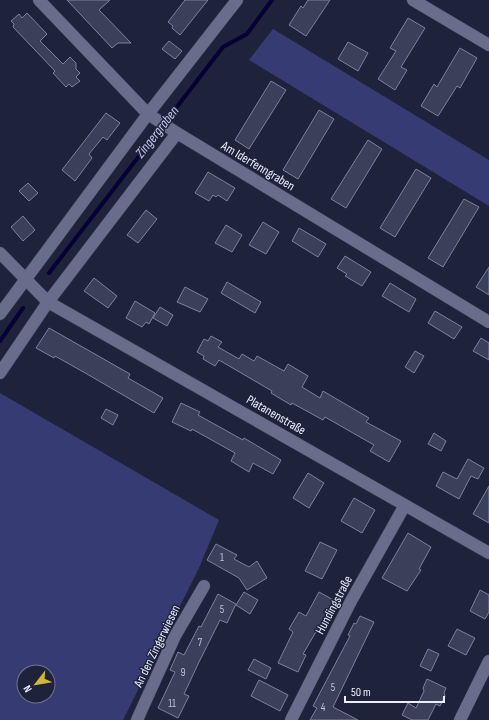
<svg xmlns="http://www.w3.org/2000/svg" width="489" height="720" viewBox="0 0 489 720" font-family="'Sofia Sans Condensed',sans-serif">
<rect width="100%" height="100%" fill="#1e223b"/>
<path fill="#363c73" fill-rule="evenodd" d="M 273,29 L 489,160 L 489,206 L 249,60 Z
M 0,393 L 219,520 L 199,568 L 123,720 L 0,720 ZM 24,672 L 48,672 L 48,696 L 24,696 Z"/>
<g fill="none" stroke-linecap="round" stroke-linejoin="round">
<path stroke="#070035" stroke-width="4" d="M 49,273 L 223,47 L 247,34 L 272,0
M 0,341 L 23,308"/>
</g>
<path fill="#3a3f5a" stroke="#7b819f" d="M 67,0 L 110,0 L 99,10 L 131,43 L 118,43 L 112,48 Z
M 185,0 L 208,0 L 180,35 L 172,28 L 173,26 L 168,22 Z
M 308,0 L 330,0 L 306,36 L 289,25 L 301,6 L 303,8 Z
M 27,13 L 47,34 L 40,41 L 63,64 L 70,57 L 76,63 L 76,69 L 80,73 L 76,77 L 80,81 L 72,87 L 69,84 L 66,87 L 53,73 L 55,71 L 13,27 L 14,24 L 11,21 L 19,14 L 22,18 Z
M 408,18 L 425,28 L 401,67 L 407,70 L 395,90 L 378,79 L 396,51 L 390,48 Z
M 169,41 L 182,51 L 175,59 L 162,49 Z
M 348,42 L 368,53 L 358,71 L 338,59 Z
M 460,48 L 477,58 L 460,88 L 457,86 L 438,116 L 421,106 L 434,84 L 437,87 Z
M 271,81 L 286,90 L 249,149 L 235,140 Z
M 319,110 L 334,119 L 298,179 L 283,170 Z
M 106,113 L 120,123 L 107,140 L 103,137 L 89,154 L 92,158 L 75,181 L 62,170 Z
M 368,140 L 382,149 L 346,208 L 331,199 Z
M 416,169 L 431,178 L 395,237 L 380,228 Z
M 208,172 L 235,188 L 227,201 L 218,195 L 216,197 L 213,195 L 209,201 L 195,193 Z
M 28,183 L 38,193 L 29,201 L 19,191 Z
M 464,199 L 479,207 L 443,267 L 428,258 Z
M 146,210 L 157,219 L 138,243 L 127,235 Z
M 23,216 L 35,230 L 23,241 L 11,227 Z
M 263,222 L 279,232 L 266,254 L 249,245 Z
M 226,225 L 242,235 L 232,252 L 215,243 Z
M 299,228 L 326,244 L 318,257 L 292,241 Z
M 345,256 L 371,272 L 362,286 L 345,276 L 347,274 L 337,268 Z
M 489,267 L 489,295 L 476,287 Z
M 94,278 L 117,296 L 108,308 L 84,291 Z
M 227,282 L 261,302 L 255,313 L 221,293 Z
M 390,283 L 416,299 L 409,312 L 382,296 Z
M 185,287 L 208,299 L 200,312 L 177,302 Z
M 135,301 L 155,313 L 149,324 L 146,322 L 142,327 L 126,318 Z
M 160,307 L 173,315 L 167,326 L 153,318 Z
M 435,311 L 462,327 L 454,339 L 428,323 Z
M 49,328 L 130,374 L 128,378 L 163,398 L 154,413 L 87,374 L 55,356 L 54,358 L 36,348 Z
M 211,336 L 222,342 L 218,347 L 239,359 L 242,354 L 254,361 L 257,356 L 284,371 L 288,364 L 308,376 L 302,387 L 320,398 L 323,391 L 369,418 L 366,422 L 401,441 L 389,462 L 370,451 L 374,445 L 325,417 L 323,420 L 292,403 L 291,405 L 271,393 L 272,391 L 219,360 L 215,366 L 203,359 L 204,356 L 197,352 L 204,339 L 208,341 Z
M 481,338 L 489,343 L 489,360 L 473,351 Z
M 415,351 L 424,356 L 414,373 L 405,367 Z
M 181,403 L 200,412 L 198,415 L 243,440 L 244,438 L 281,460 L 273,474 L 253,463 L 249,472 L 231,461 L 235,453 L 192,429 L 191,431 L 172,422 Z
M 106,409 L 118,415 L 113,425 L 101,418 Z
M 434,433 L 446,441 L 441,451 L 428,444 Z
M 468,459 L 484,468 L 478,479 L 471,476 L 459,499 L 436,486 L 443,472 L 457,479 Z
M 308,473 L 324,483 L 309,508 L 293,498 Z
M 489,486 L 489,523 L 473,514 Z
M 354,498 L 375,510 L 362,533 L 341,521 Z
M 408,533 L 431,547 L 419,569 L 421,570 L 407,591 L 382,578 Z
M 320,542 L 337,550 L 322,579 L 305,571 Z
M 216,544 L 237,555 L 234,559 L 249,567 L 257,561 L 267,578 L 247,590 L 239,578 L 207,560 Z
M 480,590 L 489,595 L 489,612 L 485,619 L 470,611 Z
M 244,592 L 258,600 L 250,614 L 236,605 Z
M 319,592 L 337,602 L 329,614 L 327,613 L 303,654 L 306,655 L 298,672 L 278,663 L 293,632 L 289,629 L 299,612 L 306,616 Z
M 218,594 L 236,604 L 227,623 L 220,620 L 199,662 L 184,694 L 189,696 L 178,718 L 158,708 L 175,672 L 170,670 L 178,652 L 184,655 L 199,626 L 201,627 Z
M 360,616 L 374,622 L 333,707 L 358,720 L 310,720 L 317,708 L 313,706 L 350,636 L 348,635 L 354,623 L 356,624 Z
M 457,629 L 475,638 L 466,655 L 448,646 Z
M 428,649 L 439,654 L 431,671 L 420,666 Z
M 254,659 L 271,668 L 266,679 L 248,670 Z
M 427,679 L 446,688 L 444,693 L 445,696 L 440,706 L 436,704 L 428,720 L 412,720 L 402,715 L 408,703 L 416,708 L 424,691 L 423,688 Z
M 259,680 L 288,695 L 280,711 L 251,696 Z"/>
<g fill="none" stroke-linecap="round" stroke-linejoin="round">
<defs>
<path id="minor" d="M 39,0 L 148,114 L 177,133 L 489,322
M 413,0 L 489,45
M 0,253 L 48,302 L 489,553
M 0,314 L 148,114 L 237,0
M 0,373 L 48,302 L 177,133
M 137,720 L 175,636 L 204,586
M 291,720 L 351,601 L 405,505
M 460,720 L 489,661"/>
</defs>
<use href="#minor" stroke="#3a3d52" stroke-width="13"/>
<use href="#minor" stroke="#676d8b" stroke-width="12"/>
</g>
<g text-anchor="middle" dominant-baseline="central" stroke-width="3" stroke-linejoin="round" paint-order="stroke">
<g font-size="11" fill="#bec2d6">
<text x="222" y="557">1</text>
<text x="222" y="609">5</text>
<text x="200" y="642">7</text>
<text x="183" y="672">9</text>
<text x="333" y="687">5</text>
<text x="172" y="703">11</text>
<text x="323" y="707">4</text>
</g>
<g font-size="13" fill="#eaeeff" stroke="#1e223b">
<text transform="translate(258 166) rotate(31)">Am Iderfenngraben</text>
<text transform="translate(276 415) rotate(30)">Platanenstraße</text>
<text transform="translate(334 605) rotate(-62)">Hundingstraße</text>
<text transform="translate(157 646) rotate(-64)">An den Zingerwiesen</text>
</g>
<g font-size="14" font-style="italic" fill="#c1c8ee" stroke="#1e223b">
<text transform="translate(157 132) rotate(-52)">Zingergraben</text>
</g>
</g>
<g transform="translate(36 684) rotate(239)"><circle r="19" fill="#1e223b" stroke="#707489"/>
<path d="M0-3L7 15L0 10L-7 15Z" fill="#d3b635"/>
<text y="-6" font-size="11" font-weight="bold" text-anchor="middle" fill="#eaeeff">N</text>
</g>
<path d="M345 696v6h99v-6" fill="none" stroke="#eaeeff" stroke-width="2"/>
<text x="351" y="696" font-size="12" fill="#eaeeff" stroke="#1e223b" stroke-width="3" paint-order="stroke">50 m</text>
</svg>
